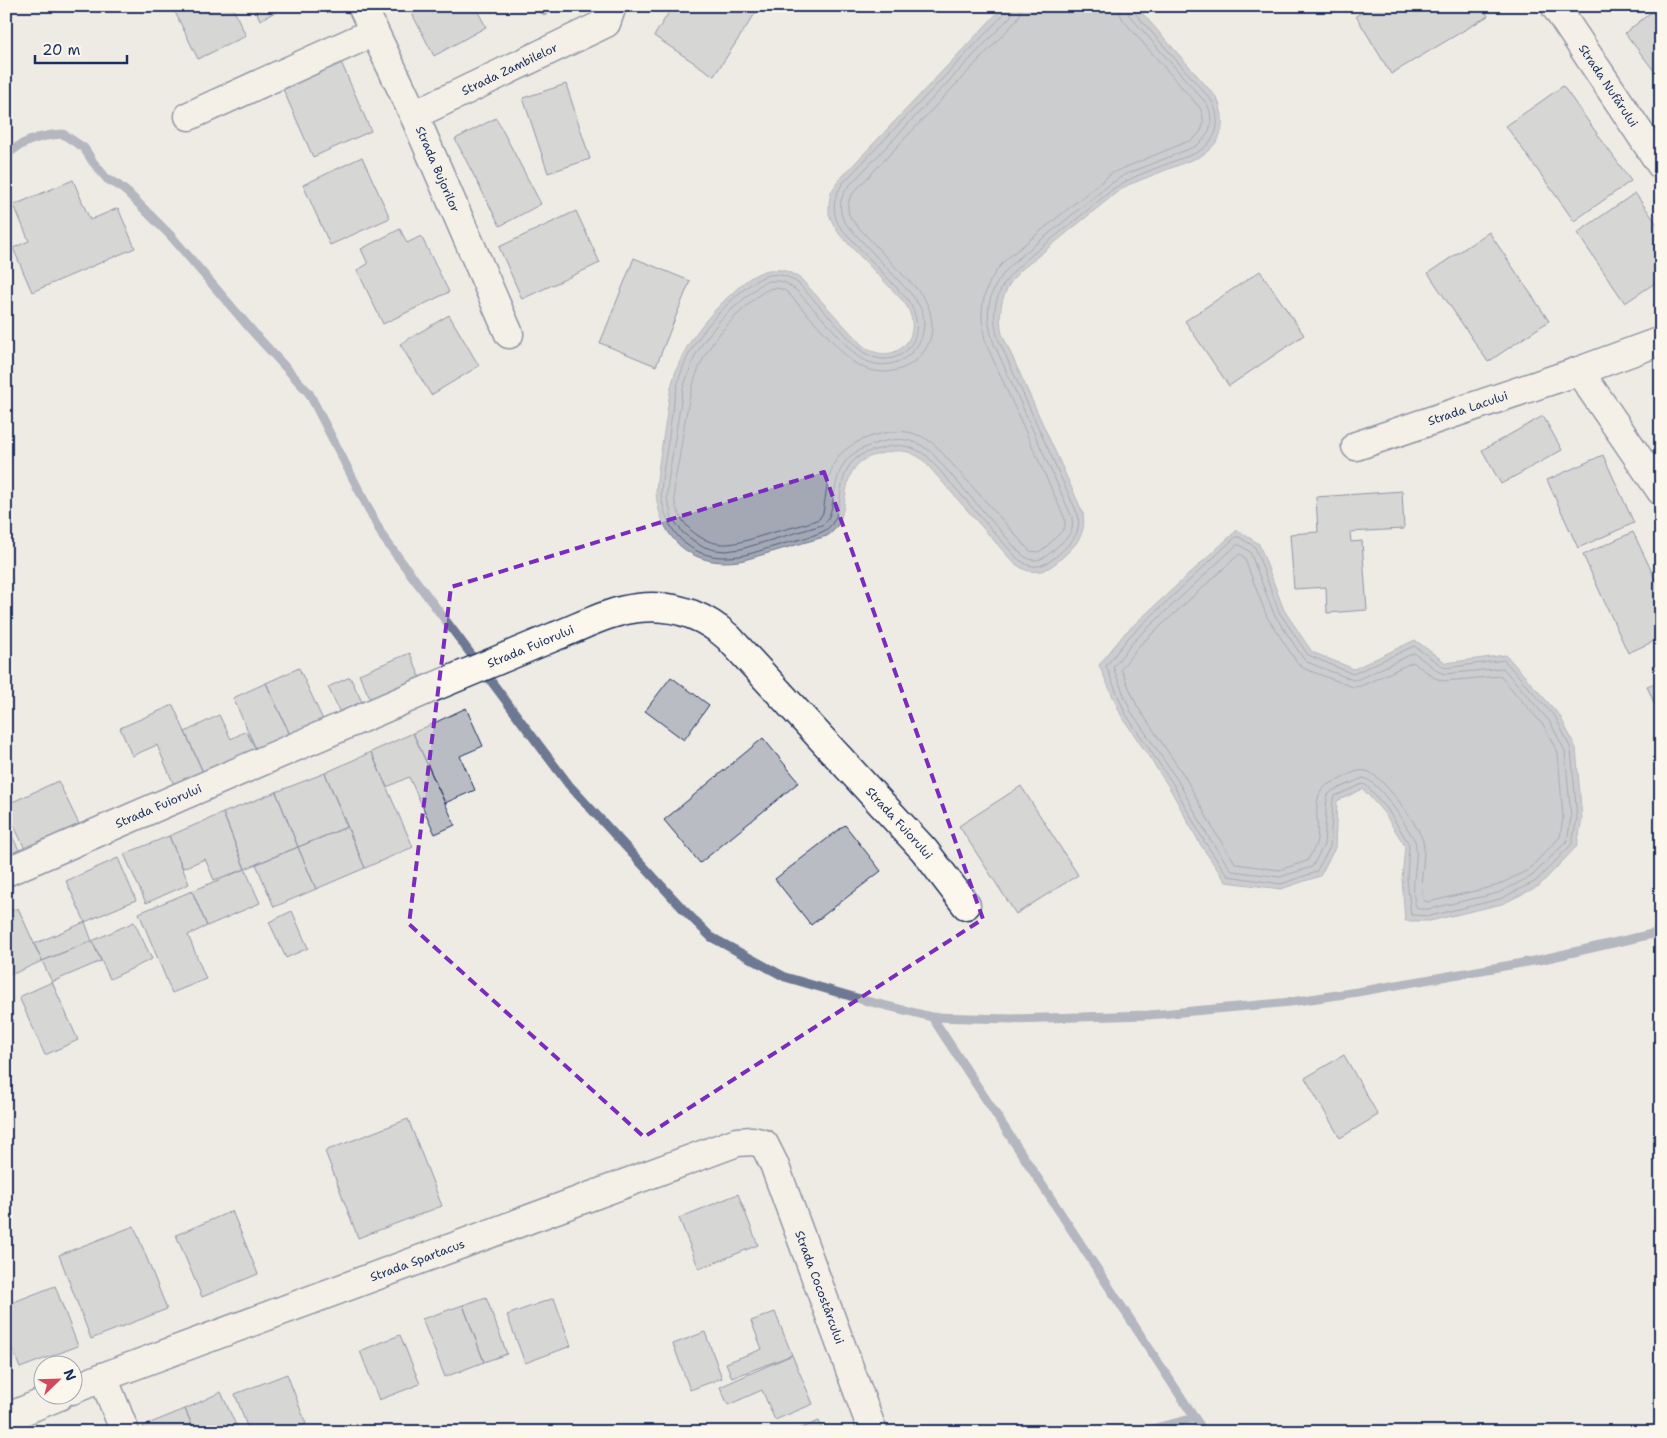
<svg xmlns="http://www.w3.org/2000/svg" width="1667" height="1438" viewBox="0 0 1667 1438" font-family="'Shantell Sans',sans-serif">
<rect width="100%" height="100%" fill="#eeebe4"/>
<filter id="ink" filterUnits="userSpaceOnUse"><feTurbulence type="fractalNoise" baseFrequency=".02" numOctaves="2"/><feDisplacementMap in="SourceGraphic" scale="10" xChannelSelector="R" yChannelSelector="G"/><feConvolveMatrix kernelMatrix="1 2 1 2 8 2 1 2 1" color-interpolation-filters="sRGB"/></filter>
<g filter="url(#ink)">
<path fill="#a3a8b4" stroke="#6d7892" d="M 1004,6 L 1136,6 L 1217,98 C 1227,122 1224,143 1199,157 L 1128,185 L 1116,193 L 1021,270 C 1003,287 997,310 1002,334 L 1083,513 C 1086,532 1079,542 1066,554 C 1049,571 1033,580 1012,561 L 923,460 C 910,450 899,449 883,453 C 877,455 870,456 865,459 C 835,475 855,519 827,536 L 744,560 C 695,570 660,541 656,493 C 657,473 661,452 664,432 C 667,416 668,399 672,383 C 684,341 709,314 741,285 C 761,268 780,263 802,280 L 861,344 C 892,371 929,337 904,302 L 840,235 L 833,224 L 829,214 L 829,203 L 831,192 L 839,180 Z
M 1237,530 L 1259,544 L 1284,610 L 1312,652 L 1354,669 L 1415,640 L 1446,663 L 1506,655 L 1560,716 L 1576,748 L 1582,819 L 1577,846 L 1539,886 L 1502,904 L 1430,921 L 1405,921 L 1402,879 L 1405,846 L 1384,813 L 1363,789 L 1337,801 L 1335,848 L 1320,876 L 1281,889 L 1226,882 L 1200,844 L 1169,787 L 1121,715 L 1099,665 L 1125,633 Z"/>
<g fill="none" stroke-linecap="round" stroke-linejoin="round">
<path stroke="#515f80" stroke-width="1" d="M 1007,6 L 1006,12 L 843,183 C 833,197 831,212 840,227 L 907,299 C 936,339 893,380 857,347 L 799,284 C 777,267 761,275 742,291 C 712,317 686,347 677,387 C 673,403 671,420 669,436 C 666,455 662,474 661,493 C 664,529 688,559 728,557 C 744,557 761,550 776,546 C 792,541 809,538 824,531 C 850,516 830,472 861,455 C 868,451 876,450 883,448 C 900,443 913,446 927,456 L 1016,557 C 1033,573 1046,566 1061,552 C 1073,541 1081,533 1078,515 L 999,341 C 982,289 1017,267 1053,238 C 1073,222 1093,206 1113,189 C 1132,176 1155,169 1177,160 C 1188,156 1200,153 1208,144 C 1220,132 1219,116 1212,101 L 1134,12 L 1133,6
M 1014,6 L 1011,16 L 848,187 C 839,198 838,211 845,223 L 912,295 C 916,301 921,307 923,314 C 930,347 897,375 866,361 C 853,356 845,343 836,333 C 823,319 810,305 797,291 L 786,283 L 779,281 L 769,281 L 761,284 L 722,318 L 704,341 L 695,356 L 683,388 L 668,482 L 667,498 L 672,518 L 683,533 L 701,546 L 715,550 L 726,551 L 741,549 L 822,525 C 829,520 830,514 832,506 C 839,467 840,454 881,442 C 900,437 915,439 931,452 L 1020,553 C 1037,568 1047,556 1060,544 C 1065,540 1070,535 1072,529 C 1073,525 1072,521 1072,517 L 994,344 C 975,289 1008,266 1046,236 C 1067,219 1088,202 1109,185 L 1124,175 L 1194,147 C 1211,137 1215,121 1207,104 L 1129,15 L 1127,6
M 1021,6 L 1020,14 L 1016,21 L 854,192 C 847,200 846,209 851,219 C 867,237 885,255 901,273 C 912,284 924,294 929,309 C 946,358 887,393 847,357 L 786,291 C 771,283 761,293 750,303 C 694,352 691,383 680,453 C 678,468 672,486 675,502 C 680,526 702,545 727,544 C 743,543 759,536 775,532 C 789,528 805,525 819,519 L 823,513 C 826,495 827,473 838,457 C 852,439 891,427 912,433 C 922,436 929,440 936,446 L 1030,551 L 1038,552 L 1044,549 L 1063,530 L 1065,526 L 1065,519 L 987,346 C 976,313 983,279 1010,256 L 1112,173 L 1191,140 C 1204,133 1206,120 1200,108 L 1123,20 L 1120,13 L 1119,6
M 1236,537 L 1239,537 L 1255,547 L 1279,612 L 1308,655 L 1353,674 L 1414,646 L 1445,668 L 1504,660 L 1556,718 L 1571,749 L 1577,818 L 1572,844 L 1536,881 L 1500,899 L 1430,916 L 1411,915 L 1407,879 L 1409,844 L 1388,810 L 1367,786 L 1363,784 L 1335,796 L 1333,799 L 1330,847 L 1316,872 L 1281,884 L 1228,876 L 1204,841 L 1173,784 L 1125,713 L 1106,666 L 1129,637 Z
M 1237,545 L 1240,545 L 1250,552 L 1274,614 L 1303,658 L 1307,662 L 1353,680 L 1359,679 L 1414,653 L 1439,672 L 1445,674 L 1503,668 L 1550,722 L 1565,751 L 1571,818 L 1567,841 L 1532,876 L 1498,893 L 1429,909 L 1417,909 C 1408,888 1420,860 1415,841 C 1406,826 1380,781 1363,778 L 1332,791 L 1327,796 L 1324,845 L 1312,867 L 1280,877 L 1232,871 L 1209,838 L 1178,781 L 1130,710 L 1113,667 L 1134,641 Z
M 1240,554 L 1244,557 L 1267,617 L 1298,664 L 1305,669 L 1353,687 L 1361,686 L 1413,662 L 1435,678 L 1444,681 L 1500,676 L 1544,726 L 1558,753 L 1563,818 L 1560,837 L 1528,870 L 1496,886 L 1428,902 L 1424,901 C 1417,882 1427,858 1423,841 C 1419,826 1381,773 1366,771 C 1357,769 1348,775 1341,779 C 1334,782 1326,784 1321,791 C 1312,806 1321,828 1316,844 C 1314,849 1310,856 1307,861 L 1279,870 L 1236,864 L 1216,834 L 1185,777 L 1137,706 L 1121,669 L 1139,646 Z"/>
<path stroke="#6d7892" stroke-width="9" d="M 6,156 C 21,141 43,135 63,134 L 84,148 L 93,162 L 107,179 L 118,185 L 128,193 L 171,236 L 254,333 L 309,393 L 383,537 L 569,785 L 684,910 L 711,937 L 785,977 L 867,1001 L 932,1017 L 1011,1019 L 1149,1015 L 1291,1002 L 1357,992 L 1539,960 L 1661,932
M 932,1017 L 1204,1432
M 1139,1432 L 1195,1418"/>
</g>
<path fill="#b9bcc3" stroke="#1b2f5e" d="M 181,6 L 232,6 L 246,36 L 198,59 L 174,10 Z
M 254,6 L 287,6 L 260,20 Z
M 408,6 L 475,6 L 486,27 L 434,56 Z
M 522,6 L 559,6 L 546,15 L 522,7 Z
M 673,6 L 760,6 L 714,76 L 654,36 Z
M 1372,6 L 1482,6 L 1488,16 L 1391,74 L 1356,16 Z
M 1659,6 L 1661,6 L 1661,68 L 1655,72 L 1625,33 Z
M 341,62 L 371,131 L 313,157 L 282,87 Z
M 566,84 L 590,159 L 548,173 L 523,98 Z
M 1563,86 L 1631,181 L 1574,221 L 1506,126 Z
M 496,118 L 541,204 L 500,226 L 455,139 Z
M 362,157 L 390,218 L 330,245 L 303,185 Z
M 73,180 L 90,220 L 118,208 L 135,248 L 32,292 L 13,248 L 29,241 L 14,205 Z
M 1635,193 L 1661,230 L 1661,279 L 1625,303 L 1577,233 Z
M 576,211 L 600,263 L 522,299 L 499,247 Z
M 400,229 L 407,243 L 421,236 L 449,292 L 383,324 L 357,270 L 368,264 L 361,249 Z
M 1489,232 L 1549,321 L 1488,362 L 1428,273 Z
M 634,258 L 690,281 L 656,366 L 600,343 Z
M 1260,271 L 1304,335 L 1229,386 L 1185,321 Z
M 449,315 L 479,366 L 431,395 L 400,344 Z
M 1543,416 L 1562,450 L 1501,484 L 1482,450 Z
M 1603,455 L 1634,523 L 1578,548 L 1547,480 Z
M 1402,491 L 1404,529 L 1350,532 L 1351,542 L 1362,541 L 1367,610 L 1327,613 L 1326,587 L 1294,589 L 1290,534 L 1318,532 L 1316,497 Z
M 1633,532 L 1661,591 L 1661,638 L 1628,653 L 1583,555 Z
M 410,653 L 421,680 L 371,701 L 359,674 Z
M 299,668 L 324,722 L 291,737 L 266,683 Z
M 350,677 L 363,704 L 341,715 L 328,687 Z
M 671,677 L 709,705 L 684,740 L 645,711 Z
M 1661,681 L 1661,720 L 1647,686 Z
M 266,683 L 291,737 L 258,753 L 233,698 Z
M 173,705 L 206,779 L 177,792 L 157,745 L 132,756 L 120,728 Z
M 466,708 L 483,746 L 460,756 L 475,790 L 445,803 L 413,733 Z
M 219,715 L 231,739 L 246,731 L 258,753 L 206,779 L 185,732 Z
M 413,733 L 455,825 L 435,834 L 409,777 L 387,787 L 371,752 Z
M 763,738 L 799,782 L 700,863 L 664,820 Z
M 371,752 L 413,847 L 365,868 L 325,773 Z
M 325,773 L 347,827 L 298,847 L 276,792 Z
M 58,781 L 79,824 L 25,849 L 6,809 L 6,805 Z
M 1021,786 L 1078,875 L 1016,914 L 959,826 Z
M 276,792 L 298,847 L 245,869 L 223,813 Z
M 223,813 L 245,869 L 214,880 L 205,859 L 183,868 L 169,836 Z
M 845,825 L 881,871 L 811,925 L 775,879 Z
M 347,827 L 365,868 L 316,889 L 298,847 Z
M 9,830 L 21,854 L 6,861 L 6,831 Z
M 169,836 L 189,884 L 146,903 L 124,854 Z
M 298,847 L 316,889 L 274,907 L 256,864 Z
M 118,858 L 136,900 L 85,922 L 66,881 Z
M 245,869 L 260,903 L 207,926 L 192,891 Z
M 192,891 L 207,926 L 188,935 L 206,979 L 172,993 L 139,913 Z
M 18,908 L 42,961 L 6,977 L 6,913 Z
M 292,911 L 308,948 L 286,958 L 269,922 Z
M 85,922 L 92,941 L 42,961 L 34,944 Z
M 134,922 L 152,959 L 110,979 L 92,941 Z
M 92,941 L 101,961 L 52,982 L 42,961 Z
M 52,982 L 78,1040 L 45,1055 L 19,997 Z
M 1344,1055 L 1378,1115 L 1340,1138 L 1305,1078 Z
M 408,1119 L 442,1206 L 358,1238 L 325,1151 Z
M 738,1194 L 758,1245 L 699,1269 L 679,1218 Z
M 232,1211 L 258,1274 L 202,1297 L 176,1235 Z
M 134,1226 L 167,1309 L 91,1339 L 59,1255 Z
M 55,1286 L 78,1346 L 20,1368 L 6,1333 L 6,1305 Z
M 486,1297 L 507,1354 L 484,1362 L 463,1305 Z
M 554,1298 L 571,1346 L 525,1363 L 507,1315 Z
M 463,1305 L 484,1362 L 445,1377 L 422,1319 Z
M 775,1312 L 792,1355 L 732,1378 L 726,1363 L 762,1349 L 751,1321 Z
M 705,1332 L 722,1378 L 690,1390 L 673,1344 Z
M 400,1335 L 420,1384 L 379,1400 L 360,1351 Z
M 792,1355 L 813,1404 L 775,1420 L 762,1390 L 728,1405 L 720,1387 Z
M 287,1374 L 306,1424 L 287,1432 L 249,1432 L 235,1394 Z
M 221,1392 L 239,1432 L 195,1432 L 185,1409 Z
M 185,1409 L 195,1432 L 146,1432 L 143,1426 Z
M 819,1421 L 823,1432 L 792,1432 Z"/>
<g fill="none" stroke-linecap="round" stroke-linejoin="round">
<defs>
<g id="minor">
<path id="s1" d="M 362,6 L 414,115 L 509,334"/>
<path id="s2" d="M 1555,6 L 1661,165"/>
<path id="s3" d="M 414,115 L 606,23 L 612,6"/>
<path d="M 189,116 L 374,32"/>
<path d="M 1579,371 L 1661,491"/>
<path id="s4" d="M 1356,446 L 1579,371 L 1661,341"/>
<path id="s5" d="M 6,872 C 150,810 293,748 436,686 C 476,669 516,653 556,636 C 582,626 609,611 638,608 C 672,604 702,614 728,637 L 924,850 L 966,905"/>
<path d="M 103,1377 L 125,1432"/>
<path id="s6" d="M 72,1390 L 103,1377 L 737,1142 L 753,1141 L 764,1144 L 774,1164 L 873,1432"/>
<path d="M 6,1418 L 59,1396"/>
</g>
</defs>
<use href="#minor" stroke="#1b2f5e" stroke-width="31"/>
<use href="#minor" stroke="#fbf7ec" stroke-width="28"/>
</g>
</g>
<path d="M0 0H1667V1438H0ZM 824,472 L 983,919 L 644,1137 L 409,924 L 451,587 Z" fill="#eeebe4" fill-opacity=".55" fill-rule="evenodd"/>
<path fill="none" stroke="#7b2cbf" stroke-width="4" stroke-dasharray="10 6" stroke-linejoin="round" d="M 824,472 L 983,919 L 644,1137 L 409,924 L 451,587 Z"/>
<g text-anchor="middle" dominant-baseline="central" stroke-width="4" stroke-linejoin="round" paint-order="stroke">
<g font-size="12" fill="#1b2f5e" stroke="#fbf7ec">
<text stroke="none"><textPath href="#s3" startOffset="106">Strada Zambilelor</textPath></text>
<text stroke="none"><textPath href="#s2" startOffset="96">Strada Nufărului</textPath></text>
<text stroke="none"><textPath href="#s1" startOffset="180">Strada Bujorilor</textPath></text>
<text stroke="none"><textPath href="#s4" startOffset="118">Strada Lacului</textPath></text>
<text stroke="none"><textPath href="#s5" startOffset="571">Strada Fuiorului</textPath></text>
<text stroke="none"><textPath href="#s5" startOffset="166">Strada Fuiorului</textPath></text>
<text stroke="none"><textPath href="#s5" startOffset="1036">Strada Fuiorului</textPath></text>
<text stroke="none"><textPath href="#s6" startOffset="369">Strada Spartacus</textPath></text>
<text stroke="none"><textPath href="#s6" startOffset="891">Strada Cocostârcului</textPath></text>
</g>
</g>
<rect width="1667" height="1438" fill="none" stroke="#fbf7ec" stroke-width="25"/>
<rect x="12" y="12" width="1642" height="1413" fill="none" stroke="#1b2f5e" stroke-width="2" filter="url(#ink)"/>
<g transform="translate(58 1380) rotate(67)"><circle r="24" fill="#fbf7ec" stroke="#a1a7b3"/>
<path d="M0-4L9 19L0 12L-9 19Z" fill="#d1495b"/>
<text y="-8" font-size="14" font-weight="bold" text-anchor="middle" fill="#1b2f5e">N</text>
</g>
<path d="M35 55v8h92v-8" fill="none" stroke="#1b2f5e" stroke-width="2.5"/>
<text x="42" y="55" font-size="15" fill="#1b2f5e" stroke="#fbf7ec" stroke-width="4" paint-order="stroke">20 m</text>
</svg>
